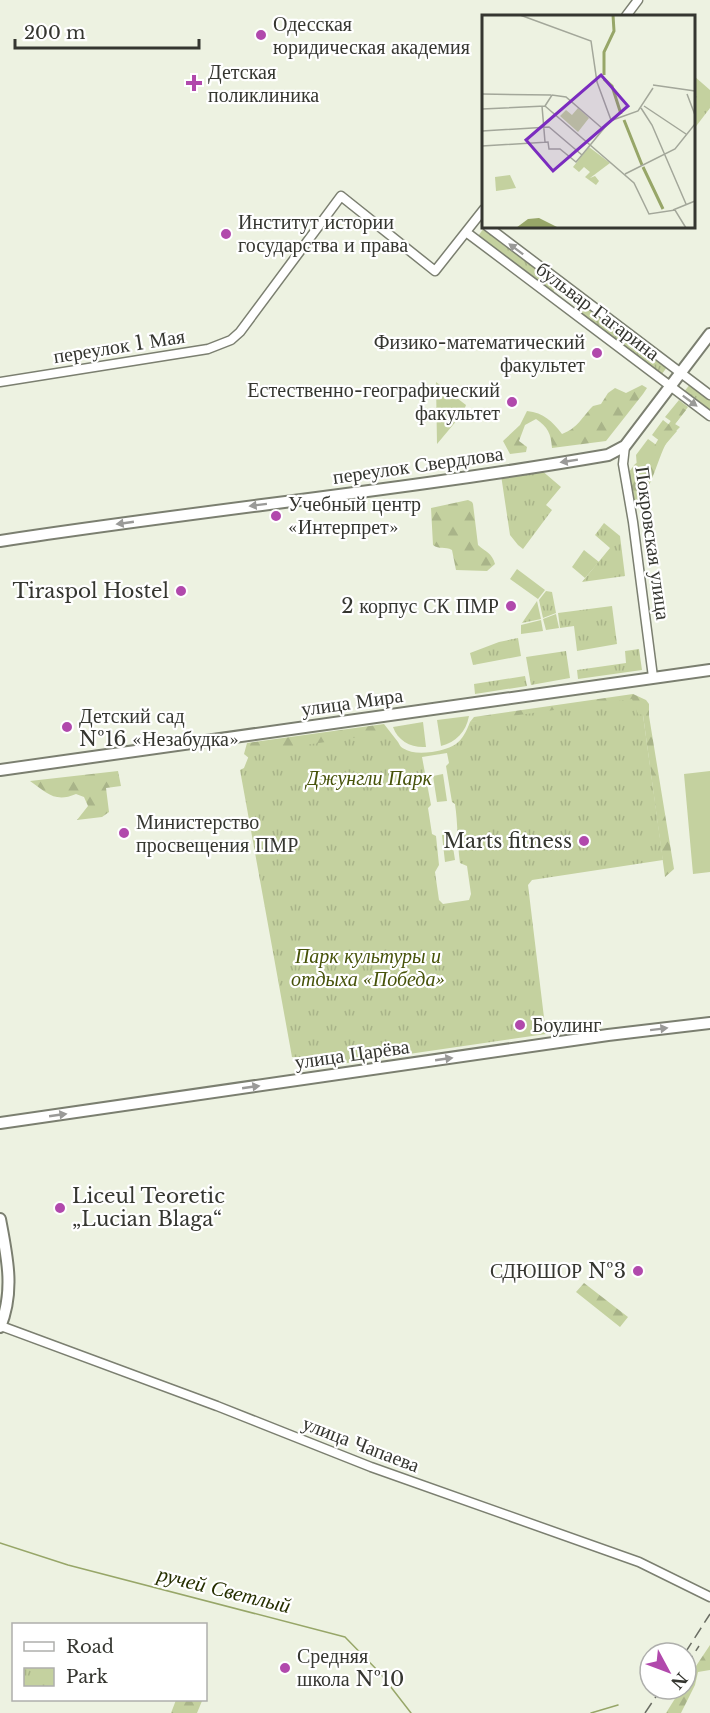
<svg xmlns="http://www.w3.org/2000/svg" width="710" height="1713" viewBox="0 0 710 1713" font-family="'Libre Baskerville',serif">
<defs>
<pattern id="forest-firs" width="22" height="20" patternUnits="userSpaceOnUse" patternTransform="scale(1.5)"><rect width="22" height="20" fill="#c4d19f"/><path d="M5 1l3.5 6h-7zM16 11l3.5 6h-7z" fill="#a9b489"/></pattern>
<pattern id="park-tufts" width="24" height="20" patternUnits="userSpaceOnUse" patternTransform="scale(1.5)"><rect width="24" height="20" fill="#c4d19f"/><path d="M3 7l-1-3M5 7V3M7 7l1-3M15 17l-1-3M17 17v-4M19 17l1-3" fill="none" stroke="#a9b489"/></pattern>
</defs>
<rect width="100%" height="100%" fill="#edf2e1"/>
<path fill="#c4d19f" d="M 436,382 L 466,405 L 463,413 L 437,444 Z
M 679,400 L 688,407 L 675,424 L 665,417 Z
M 663,420 L 677,431 L 665,445 L 652,435 Z
M 648,439 L 662,449 L 638,480 L 636,455 Z
M 584,550 L 599,562 L 585,578 L 572,567 Z
M 517,569 L 545,590 L 538,599 L 510,579 Z
M 556,614 L 559,628 L 546,630 L 543,619 Z
M 541,620 L 543,631 L 521,634 L 521,625 Z
M 469,716 C 466,732 456,742 441,746 L 437,720 Z
M 423,722 L 426,747 C 411,748 398,741 393,727 Z
M 710,771 L 710,872 L 693,874 L 684,774 Z
M 443,774 L 447,801 L 437,802 L 433,776 Z
M 451,834 L 455,860 L 445,862 L 442,835 Z"/>
<path fill="url(#forest-firs)" d="M 642,385 L 647,388 L 643,394 L 606,441 L 552,448 C 551,434 548,427 536,419 L 525,425 L 519,441 L 527,447 L 526,452 L 510,454 L 503,441 L 520,425 L 527,411 C 544,413 552,421 562,434 C 578,428 582,417 593,406 L 601,404 L 608,393 L 615,388 L 626,393 Z
M 681,407 L 686,410 L 675,424 L 680,427 C 675,432 670,437 667,442 C 657,458 650,499 633,503 L 629,484 L 629,472 L 635,464 L 649,455 L 662,433 Z
M 468,500 L 472,502 L 473,504 L 478,545 C 486,552 492,553 495,564 L 487,571 L 456,570 L 452,550 C 445,546 439,550 433,545 L 431,508 Z
M 633,694 L 646,700 L 649,704 L 649,716 L 674,869 L 665,877 L 643,715 L 470,722 L 474,717 Z
M 384,724 L 398,742 L 407,758 L 262,769 L 244,754 L 247,743 Z
M 118,771 L 121,786 L 106,788 L 109,812 L 102,817 L 77,820 L 88,806 L 84,797 L 76,794 C 55,803 47,793 30,781 Z
M 584,1283 L 628,1317 L 620,1327 L 576,1292 Z
M 710,1645 L 710,1670 L 698,1672 L 695,1685 L 681,1713 L 666,1713 L 681,1689 L 686,1689 L 686,1681 Z
M 176,1700 L 201,1700 L 202,1701 L 197,1713 L 171,1713 Z"/>
<path fill="url(#park-tufts)" fill-rule="evenodd" d="M 694,76 L 710,90 L 710,108 L 694,129 Z
M 484,228 L 558,285 L 552,293 L 478,236 Z
M 583,302 L 667,367 L 662,374 L 577,310 Z
M 691,383 L 710,398 L 710,413 L 683,393 Z
M 540,469 L 561,487 L 546,505 L 552,510 L 523,549 L 518,545 L 510,535 L 501,475 Z
M 604,523 L 620,536 L 625,576 L 582,582 L 610,548 L 595,535 Z
M 546,591 L 552,592 L 556,613 L 543,618 L 539,600 Z
M 537,601 L 541,619 L 522,623 Z
M 612,606 L 617,644 L 577,651 L 574,626 L 560,628 L 558,613 Z
M 518,638 L 521,656 L 473,665 L 470,653 L 499,642 Z
M 639,649 L 642,670 L 578,679 L 577,670 L 626,663 L 625,651 Z
M 566,651 L 570,678 L 531,685 L 526,657 Z
M 525,676 L 527,686 L 475,694 L 474,684 Z
M 632,699 L 638,714 L 643,715 L 663,860 L 532,880 L 528,885 L 546,1034 L 299,1070 L 298,1057 L 292,1057 L 240,770 L 244,768 L 250,753 L 387,733 C 401,750 410,755 432,752 C 455,748 462,743 470,722 ZM 447,753 L 449,763 L 446,766 L 452,802 L 455,804 C 458,824 457,842 460,863 L 467,866 L 471,894 L 469,900 L 443,904 L 439,900 L 435,872 L 439,865 L 436,836 L 432,834 L 428,808 L 431,805 L 422,757 Z"/>
<g fill="none" stroke-linecap="round" stroke-linejoin="round">
<path stroke="#97a668" stroke-width="1.5" d="M 0,1543 L 68,1565 L 345,1637 L 380,1673 L 411,1713
M 591,1713 L 618,1705"/>
<defs>
<path id="minor" d="M 626,16 L 638,0
M 487,226 L 710,395
M 466,232 L 710,416
M 0,382 L 208,349 L 231,340 L 240,332 L 341,196 L 435,271 L 484,209
M 625,446 L 623,464 L 633,522 L 653,677
M 1,1326 L 217,1406 L 371,1467 L 639,1562 L 710,1597"/>
<path id="major" d="M 0,541 C 202,510 406,490 608,455 L 625,446 L 710,334
M 0,770 L 710,670
M 0,1123 L 608,1035 L 710,1023
M 0,1219 C 7,1256 15,1291 0,1327"/>
</defs>
<use href="#minor" stroke="#7b7f70" stroke-width="11"/>
<use href="#major" stroke="#7b7f70" stroke-width="14"/>
<use href="#minor" stroke="#fff" stroke-width="8"/>
<use href="#major" stroke="#fff" stroke-width="10"/>
<path stroke="#6a6d63" stroke-width="1.5" stroke-dasharray="12 6" stroke-linecap="butt" d="M 685,1653 L 710,1614
M 686,1666 L 699,1646
M 645,1713 L 661,1689"/>
</g>
<defs><path id="oneway-solid" d="M-6-.8H1V-3.2L6.5 0L1 3.2V.8H-6Z" transform="scale(1.5)"/></defs>
<g fill="#9a9a98">
<use href="#oneway-solid" transform="translate(516 249) rotate(-143)"/>
<use href="#oneway-solid" transform="translate(690 401) rotate(37)"/>
<use href="#oneway-solid" transform="translate(569 461) rotate(171)"/>
<use href="#oneway-solid" transform="translate(258 505) rotate(173)"/>
<use href="#oneway-solid" transform="translate(125 523) rotate(172)"/>
<use href="#oneway-solid" transform="translate(659 1029) rotate(-7)"/>
<use href="#oneway-solid" transform="translate(444 1059) rotate(-8)"/>
<use href="#oneway-solid" transform="translate(251 1087) rotate(-8)"/>
<use href="#oneway-solid" transform="translate(58 1115) rotate(-8)"/>
</g>
<g fill="#b149ac" stroke="#fff" stroke-width="2">
<circle cx="261" cy="35" r="6"/>
<path d="M191 74h6v6h6v6h-6v6h-6v-6h-6v-6h6z"/>
<circle cx="226" cy="234" r="6"/>
<circle cx="597" cy="353" r="6"/>
<circle cx="512" cy="402" r="6"/>
<circle cx="276" cy="516" r="6"/>
<circle cx="181" cy="591" r="6"/>
<circle cx="511" cy="606" r="6"/>
<circle cx="67" cy="727" r="6"/>
<circle cx="124" cy="833" r="6"/>
<circle cx="584" cy="841" r="6"/>
<circle cx="520" cy="1025" r="6"/>
<circle cx="60" cy="1208" r="6"/>
<circle cx="638" cy="1271" r="6"/>
<circle cx="285" cy="1668" r="6"/>
</g>
<g text-anchor="middle" dominant-baseline="central" stroke-width="4.5" stroke-linejoin="round" paint-order="stroke">
<g font-size="20" fill="#353630" stroke="#fff" text-anchor="start">
<text x="273" y="24">Одесская<tspan x="273" dy="23">юридическая академия</tspan></text>
<text x="208" y="72">Детская<tspan x="208" dy="23">поликлиника</tspan></text>
<text x="238" y="222">Институт истории<tspan x="238" dy="23">государства и права</tspan></text>
<text x="585" y="342" text-anchor="end">Физико-математический<tspan x="585" dy="23">факультет</tspan></text>
<text x="500" y="390" text-anchor="end">Естественно-географический<tspan x="500" dy="23">факультет</tspan></text>
<text x="288" y="504">Учебный центр<tspan x="288" dy="23">«Интерпрет»</tspan></text>
<text x="169" y="591" text-anchor="end">Tiraspol Hostel</text>
<text x="499" y="606" text-anchor="end">2 корпус СК ПМР</text>
<text x="79" y="716">Детский сад<tspan x="79" dy="23">№16 «Незабудка»</tspan></text>
<text x="136" y="822">Министерство<tspan x="136" dy="23">просвещения ПМР</tspan></text>
<text x="572" y="841" text-anchor="end">Marts fitness</text>
<text x="532" y="1025">Боулинг</text>
<text x="72" y="1196">Liceul Teoretic<tspan x="72" dy="23">„Lucian Blaga“</tspan></text>
<text x="626" y="1271" text-anchor="end">СДЮШОР №3</text>
<text x="297" y="1656">Средняя<tspan x="297" dy="23">школа №10</tspan></text>
</g>
<g font-size="20" fill="#353630" stroke="#fff">
<text transform="translate(598 311) rotate(37)">бульвар Гагарина</text>
<text transform="translate(119 346) rotate(-9)">переулок 1 Мая</text>
<text transform="translate(418 465) rotate(-8)">переулок Свердлова</text>
<text transform="translate(653 543) rotate(82)">Покровская улица</text>
<text transform="translate(352 702) rotate(-8)">улица Мира</text>
<text transform="translate(352 1054) rotate(-8)">улица Царёва</text>
<text transform="translate(361 1444) rotate(21)">улица Чапаева</text>
</g>
<g font-size="20" font-style="italic" fill="#465209" stroke="#fff">
<text x="369" y="778">Джунгли Парк</text>
<text x="368" y="956">Парк культуры и<tspan x="368" dy="23">отдыха «Победа»</tspan></text>
</g>
<g font-size="21" font-style="italic" fill="#262f00" stroke="#fff">
<text transform="translate(224 1590) rotate(14)">ручей Светлый</text>
</g>
</g>
<g transform="translate(482 15)">
<rect width="213" height="213" fill="#edf2e1"/>
<path d="M 28,160 L 34,173 L 14,176 L 13,162 Z" fill="#c4d19f"/>
<path d="M 96,93 L 107,103 L 96,117 L 78,101 L 84,95 L 90,100 ZM 107,132 L 128,148 L 108,163 L 113,161 L 117,166 L 114,170 L 103,162 L 108,157 L 102,152 L 97,157 L 91,152 Z" fill="#c4d19f"/>
<path d="M 57,203 L 77,213 L 34,213 L 46,204 Z" fill="#97a668"/>
<path fill="none" stroke="#97a668" stroke-width="3" d="M 122,60 L 122,37 L 132,16 L 131,0M 122,64 L 130,71 L 139,99M 142,105 L 160,150M 161,152 L 181,194"/>
<path fill="none" stroke="#a3a79a" stroke-width="1.5" d="M 38,0 L 109,26 L 115,67 L 129,105M 171,70 L 213,76M 0,79 L 69,80M 205,79 L 213,100M 60,91 L 63,127M 63,91 L 152,168 L 167,199 L 193,195 L 204,213M 63,91 L 70,80 L 84,82 L 121,114M 162,91 L 204,119M 159,93 L 170,110 L 204,189M 0,94 L 63,91M 0,116 L 67,112 L 100,140 L 128,106 L 156,96 L 171,73M 0,131 L 66,127 L 67,134 L 78,134 L 94,147 L 100,140M 143,159 L 193,134 L 213,109M 191,195 L 213,186"/>
<path fill="#7b2cbf" fill-opacity="0.15" stroke="#7b2cbf" stroke-width="3" d="M 119,60 L 146,91 L 71,156 L 44,125 Z"/>
<rect width="213" height="213" fill="none" stroke="#353630" stroke-width="3"/>
</g>
<rect x="12" y="1623" width="195" height="78" fill="#ffffff" stroke="#aeafac" stroke-width="1.5"/>
<rect x="24" y="1642" width="30" height="9" fill="#ffffff" stroke="#aeafac" stroke-width="1.5"/>
<text x="66" y="1653" font-size="18" fill="#353630">Road</text>
<rect x="24" y="1668" width="30" height="18" fill="url(#park-tufts)" stroke="#aeafac" stroke-width="1.5"/>
<text x="66" y="1683" font-size="18" fill="#353630">Park</text>
<g transform="translate(668 1671) rotate(131)"><circle r="28" fill="#ffffff" stroke="#aeafac" stroke-width="1.5"/>
<path d="M0-4.5L10 22L0 15L-10 22Z" fill="#b149ac"/>
<text y="-9" font-size="16" font-weight="bold" text-anchor="middle" fill="#353630">N</text>
</g>
<path d="M15 39v9h184v-9" fill="none" stroke="#353630" stroke-width="3"/>
<text x="24" y="39" font-size="18" fill="#353630" stroke="#ffffff" stroke-width="4.5" paint-order="stroke">200 m</text>
</svg>
